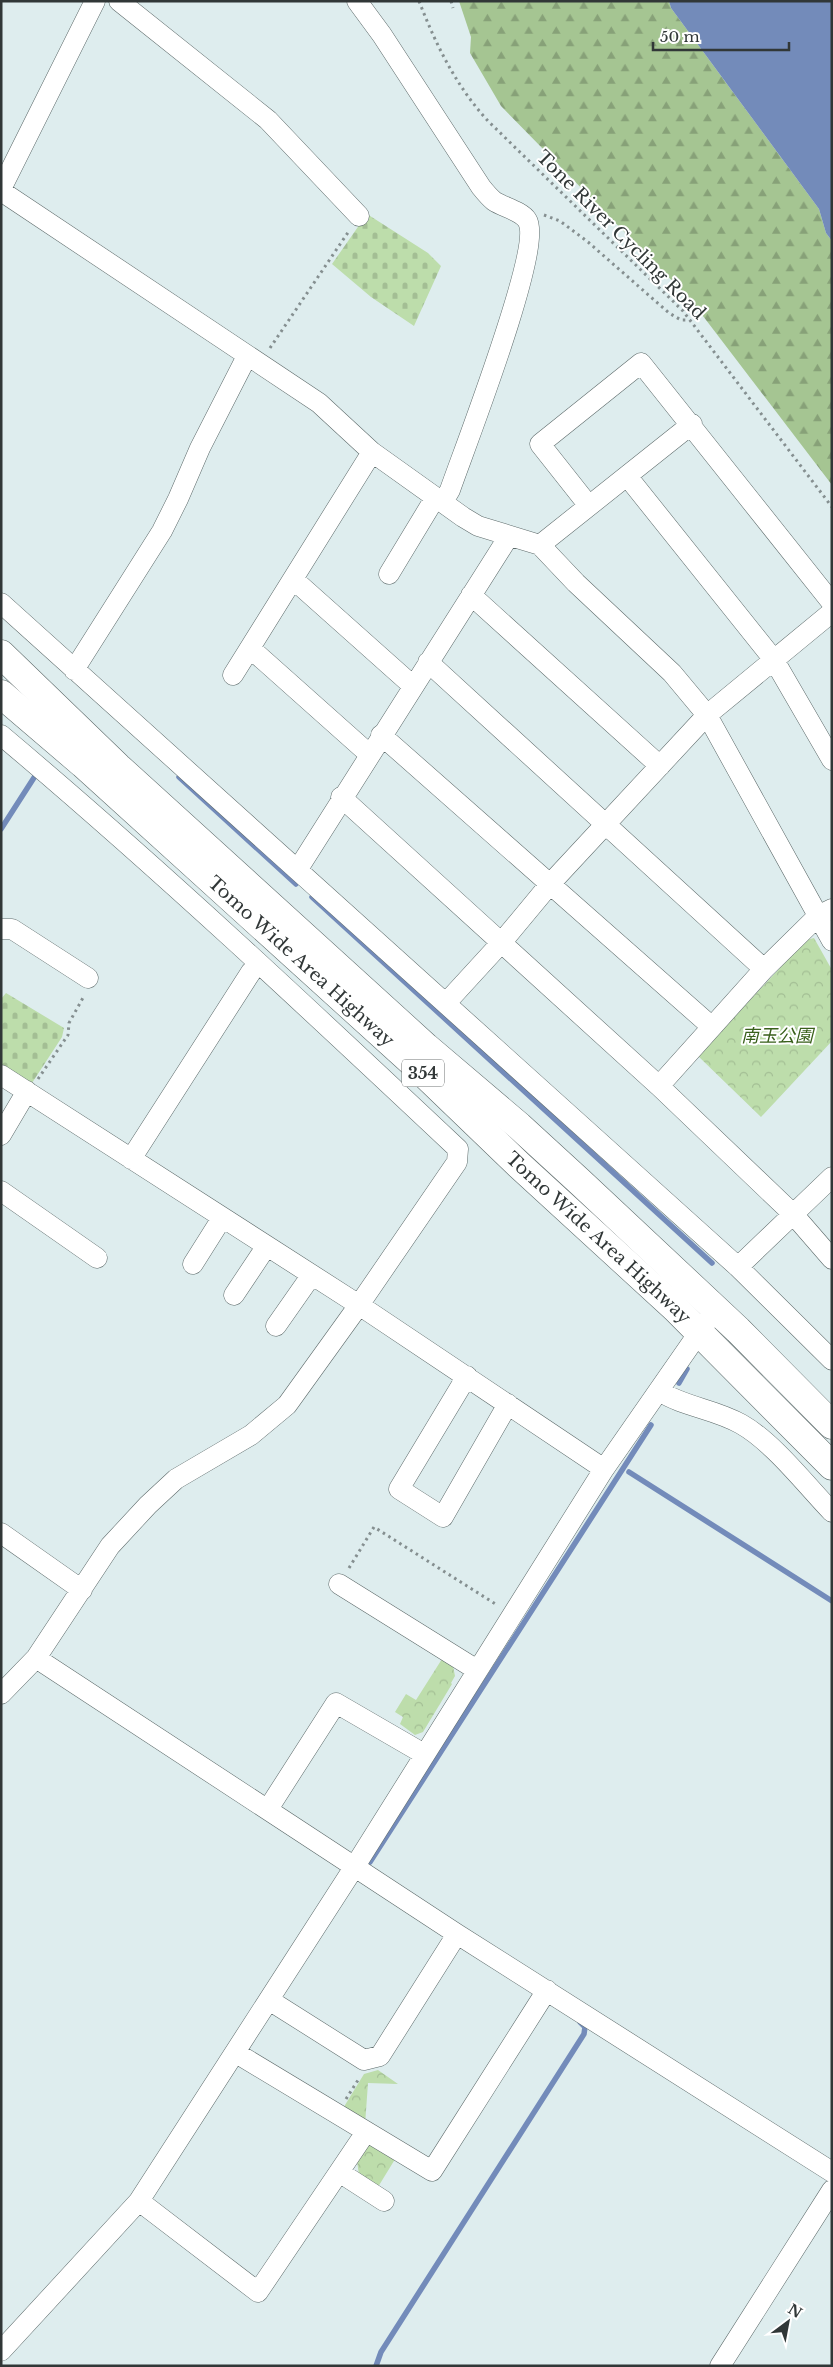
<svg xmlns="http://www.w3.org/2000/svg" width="833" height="2367" viewBox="0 0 833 2367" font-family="'Libre Baskerville','Noto Sans JP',serif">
<defs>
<pattern id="forest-firs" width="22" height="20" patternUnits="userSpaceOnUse" patternTransform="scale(1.25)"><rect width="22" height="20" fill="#a5c592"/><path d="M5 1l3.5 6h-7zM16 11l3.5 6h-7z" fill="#87a178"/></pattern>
<pattern id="cemetery-stones" width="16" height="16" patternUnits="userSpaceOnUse" patternTransform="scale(1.25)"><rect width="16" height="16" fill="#bdddab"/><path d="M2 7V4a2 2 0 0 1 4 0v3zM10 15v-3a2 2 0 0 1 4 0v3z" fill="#a3be94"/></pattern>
<pattern id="park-crowns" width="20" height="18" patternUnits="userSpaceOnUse" patternTransform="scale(1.25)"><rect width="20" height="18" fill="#bdddab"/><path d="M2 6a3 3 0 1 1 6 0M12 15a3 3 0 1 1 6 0" fill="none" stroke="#a3be94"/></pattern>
</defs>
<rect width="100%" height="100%" fill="#deedee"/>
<path fill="url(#forest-firs)" d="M 459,1 L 669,1 L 671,8 L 819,209 L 826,233 L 832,241 L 832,485 L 690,299 L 501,106 L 470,53 L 471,37 Z"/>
<path fill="url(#cemetery-stones)" d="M 367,214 L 428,253 L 441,266 L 414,326 L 371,297 L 332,264 Z
M 6,993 L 64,1028 L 62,1037 L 32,1083 L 1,1064 L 1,999 Z"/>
<path fill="url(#park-crowns)" d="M 814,938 L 832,970 L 832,1041 L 761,1117 L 698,1056 L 806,940 Z
M 442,1659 L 453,1666 L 455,1676 L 451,1683 L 452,1684 L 423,1732 L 415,1735 L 400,1724 L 403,1717 L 395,1712 L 406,1694 L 416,1700 Z
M 378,2070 L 398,2084 L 368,2083 L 365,2125 L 342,2110 L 364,2074 Z
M 368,2145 L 381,2145 L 397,2156 L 378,2187 L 359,2175 L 357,2161 Z"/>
<path fill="#738bba" d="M 669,1 L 832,1 L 832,241 L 826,233 L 819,209 L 671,8 Z"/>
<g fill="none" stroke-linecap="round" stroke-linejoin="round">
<path stroke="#738bba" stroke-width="5.5" d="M 179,777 L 296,884
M 1,829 L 37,773
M 312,897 L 712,1263
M 679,1383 L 687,1369
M 629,1472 L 832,1601
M 370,1862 L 651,1425
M 376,2366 L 381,2352 L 584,2034 L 585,2027 L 580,2022"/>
<defs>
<path id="minor" d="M 119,1 L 268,120 L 359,216
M 357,1 L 382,35 L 481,187 C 485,192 489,197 494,201 C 503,207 521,211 527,220 C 544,246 463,452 450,490 L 443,502
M 1,189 L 95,1
M 1,191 L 319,403 L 372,452 L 463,517 L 478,526 L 540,545 L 576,583 L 672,673 L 707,715 L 832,941
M 627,476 L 774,660 L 832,760
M 589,506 L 540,444 L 641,363 L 832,603
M 540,545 L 692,424
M 389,574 L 435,498
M 293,579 L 413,686
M 471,595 L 660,766
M 1,603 L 738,1267 L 832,1360
M 250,648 L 369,754
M 428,662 L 764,969
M 74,670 L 162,531 L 178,499 L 200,448 L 247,356
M 233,675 L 372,452
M 1,735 C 158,867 308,1008 458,1149 L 457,1162 L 359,1305 L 287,1405 L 251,1435 L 176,1479 L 148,1505 L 110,1546 L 36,1658 L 1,1694
M 381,735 L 712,1027
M 341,797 L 659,1086 L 793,1214 L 832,1259
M 298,869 L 509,536
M 1,929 L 12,929 L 88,978
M 446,1003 L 501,943 L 550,884 L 707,715 L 832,612
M 1,1075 L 359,1305 L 604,1469
M 659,1086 L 764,969 L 818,916 L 832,909
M 1,1135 L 27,1091
M 131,1159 L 251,972 L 259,964
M 1,1191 L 97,1258
M 193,1264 L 222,1218
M 738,1267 L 832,1177
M 234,1295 L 266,1247
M 276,1326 L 311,1276
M 467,1376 L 399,1489 L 443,1517 L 508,1404
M 659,1391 C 684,1407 715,1409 741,1424 C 773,1442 806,1485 832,1512
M 1,1533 L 82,1590
M 339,1584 L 477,1670
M 36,1658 L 457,1934 L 832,2172
M 268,1809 L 336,1703 L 424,1754
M 269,2000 L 364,2060 L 380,2056 L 457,1934
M 236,2053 L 432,2171 L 547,1990
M 339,2172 L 384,2201
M 139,2201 L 258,2292 L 366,2132
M 1,2351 L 139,2201 L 355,1866 L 604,1469 L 707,1321
M 720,2366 L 832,2190"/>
<g id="highway">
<path d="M 1,654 L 118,767 L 426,1047 L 519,1126 L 579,1181 L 738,1330 L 832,1425"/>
<path id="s1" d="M 1,694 L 83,764 L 413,1063 L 519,1165 L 675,1308 L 832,1466"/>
</g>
</defs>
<use href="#minor" stroke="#5d6a6a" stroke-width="21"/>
<use href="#highway" stroke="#5d6a6a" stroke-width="29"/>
<path stroke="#858f90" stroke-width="3" stroke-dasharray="2.5 4" stroke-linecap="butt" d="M 419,1 C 436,45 456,86 488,121 L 683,311 L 832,507
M 451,1 L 453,8
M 544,215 L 560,221 L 588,242 L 669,313 L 681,320 L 688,320
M 270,348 L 349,231
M 38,1079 L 68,1035 L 69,1023 L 84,996
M 349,1568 L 374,1527 L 497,1605
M 346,2099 L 360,2077"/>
<use href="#minor" stroke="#fff" stroke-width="20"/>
<use href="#highway" stroke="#fff" stroke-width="28"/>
</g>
<g text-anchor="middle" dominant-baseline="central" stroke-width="4" stroke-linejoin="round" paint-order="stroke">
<rect fill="#fff" stroke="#6f7373" stroke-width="1" x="402" y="1059.5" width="42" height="27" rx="4"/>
<g font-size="16" font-weight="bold" fill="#313737">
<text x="423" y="1073">354</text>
</g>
<g font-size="18" fill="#313737" stroke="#fff">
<text transform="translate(621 235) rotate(45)">Tone River Cycling Road</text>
<text stroke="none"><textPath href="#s1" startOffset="402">Tomo Wide Area Highway</textPath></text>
<text stroke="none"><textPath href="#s1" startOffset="808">Tomo Wide Area Highway</textPath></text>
</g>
<g font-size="18" font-style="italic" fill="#39601b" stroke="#fff">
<text x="777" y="1036">南玉公園</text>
</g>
</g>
<rect width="833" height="2367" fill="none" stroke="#313737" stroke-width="5"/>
<g transform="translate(788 2322) rotate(32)" stroke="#ffffff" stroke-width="4" paint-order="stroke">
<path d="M0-4L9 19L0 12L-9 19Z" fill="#313737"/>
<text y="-8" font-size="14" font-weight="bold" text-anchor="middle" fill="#313737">N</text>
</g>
<path d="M653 42v8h136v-8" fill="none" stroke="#313737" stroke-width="2.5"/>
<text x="660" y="42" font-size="15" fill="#313737" stroke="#ffffff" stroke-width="4" paint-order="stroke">50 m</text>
</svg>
